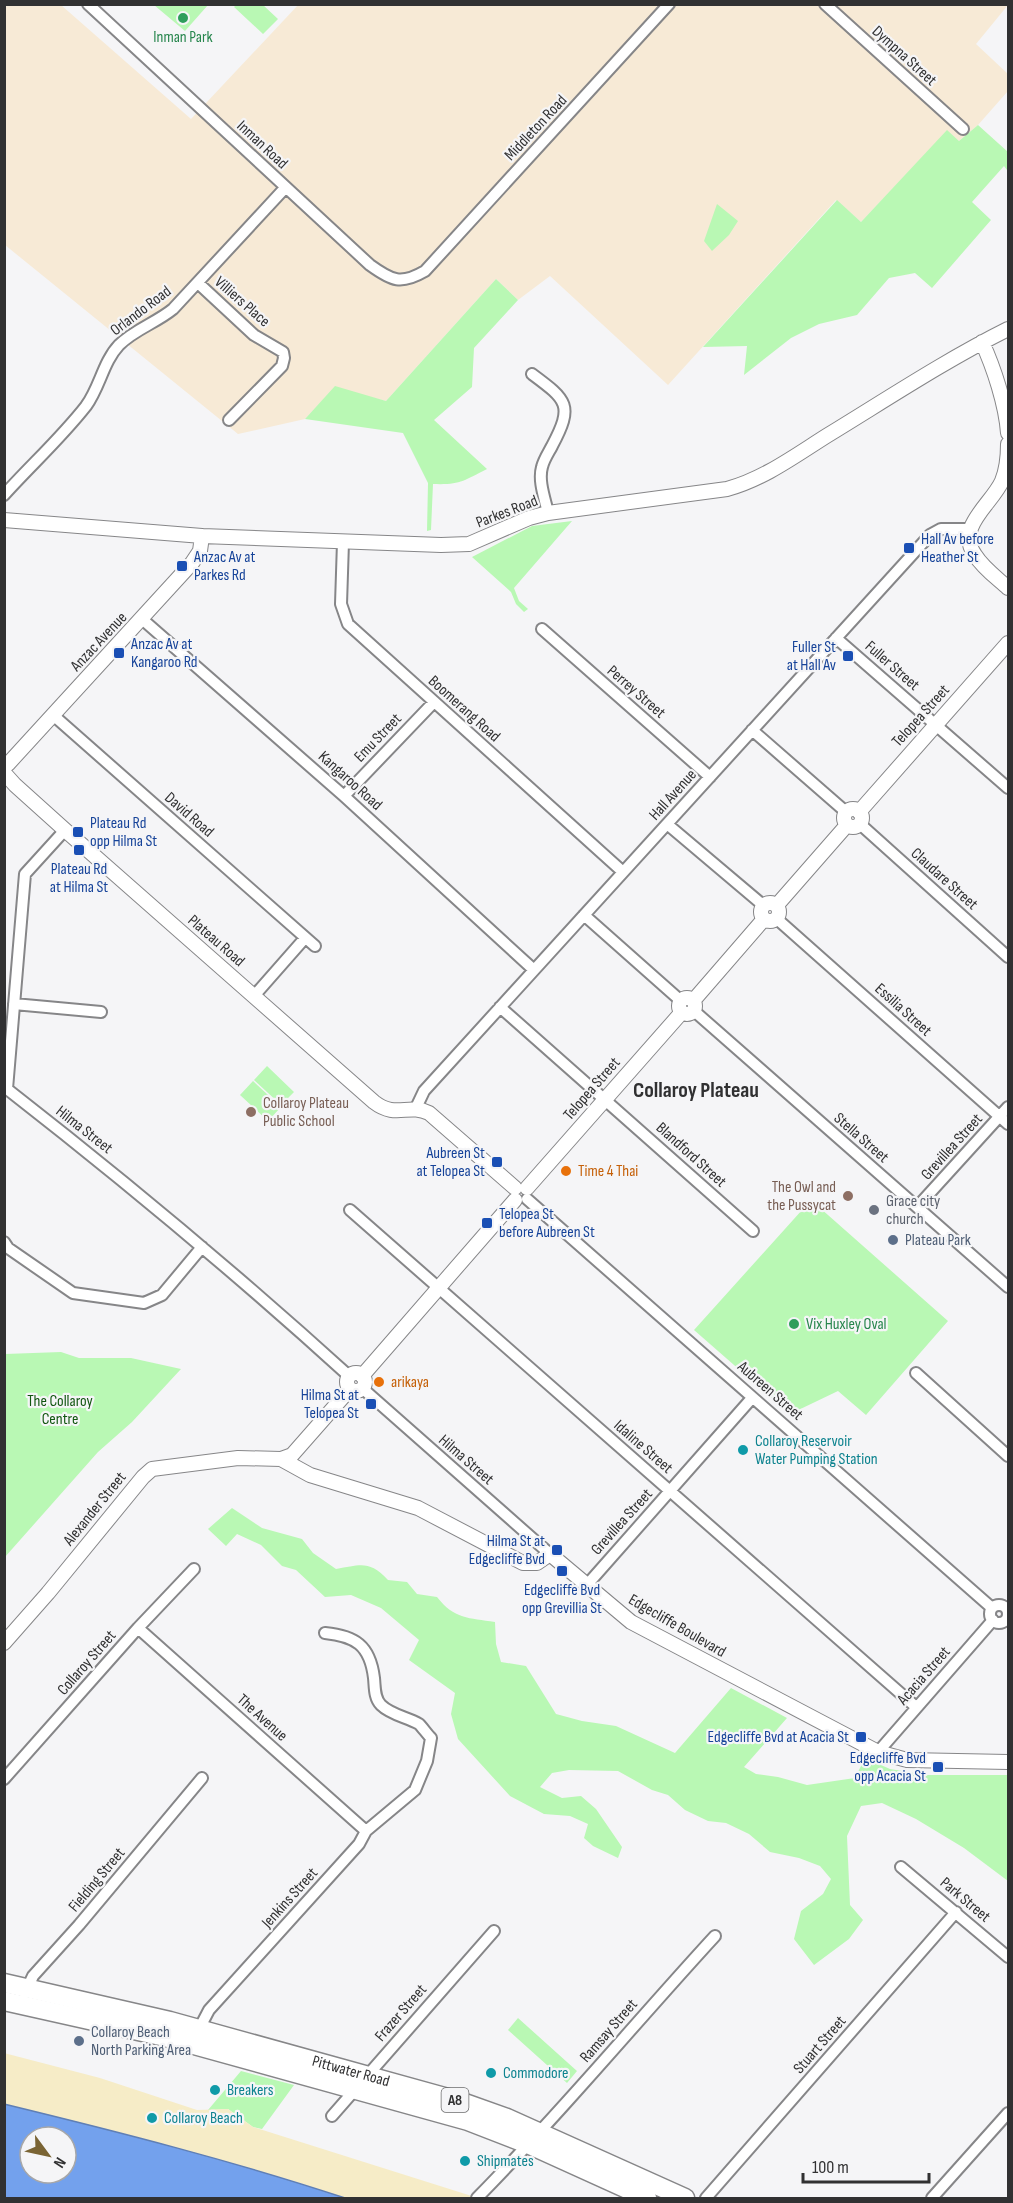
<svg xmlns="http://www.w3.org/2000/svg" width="1013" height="2203" viewBox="0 0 1013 2203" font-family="'Sofia Sans Condensed',sans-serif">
<rect width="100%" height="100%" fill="#f5f5f7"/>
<path fill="#f7ead6" d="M 299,4 L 1008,5 L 976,44 L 1008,74 L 1008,91 L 978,125 L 959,141 L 947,131 L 861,222 L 836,200 L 668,385 L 550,276 L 518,300 L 496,279 L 386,401 L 334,388 L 305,419 L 238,434 L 5,245 L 4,5 L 61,5 L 191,119 Z"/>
<path fill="#b9f8b4" d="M 154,5 L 208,5 L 185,31 Z
M 236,5 L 263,5 L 278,19 L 263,34 L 234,7 Z
M 978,125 L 1008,152 L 1008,169 L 1007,170 L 1004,166 L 972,202 L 991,220 L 932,288 L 915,273 L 889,278 L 857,315 L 819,324 L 791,338 L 744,375 L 747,346 L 703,347 L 837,200 L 861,222 L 947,130 L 959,141 Z
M 717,204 L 738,221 L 729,235 L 712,251 L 704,241 Z
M 496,279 L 518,300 L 474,348 L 472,387 L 434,420 L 487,469 C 463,481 460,485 433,484 L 431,530 L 427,531 L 428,483 L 403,433 L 305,419 L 335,386 L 386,401 Z
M 572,521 L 514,588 L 519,601 L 528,609 L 524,612 L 516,604 L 511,592 L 472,557 L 532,526 Z
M 267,1066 L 294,1092 L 281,1105 L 254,1080 Z
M 253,1081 L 281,1107 L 268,1121 L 240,1095 Z
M 811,1200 L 948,1321 L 866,1415 L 838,1391 L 790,1414 L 694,1330 Z
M 61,1352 L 79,1358 L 131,1358 L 181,1369 L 132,1422 L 98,1452 L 5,1557 L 5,1354 Z
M 232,1508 L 262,1528 L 302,1539 L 313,1553 L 336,1569 C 361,1565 369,1560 388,1580 L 407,1582 L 417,1594 L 437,1597 C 454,1619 469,1618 495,1622 L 496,1644 L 501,1662 L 526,1666 L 556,1714 L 582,1721 L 616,1726 L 675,1753 L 731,1688 L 787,1718 L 744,1767 L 756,1774 L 778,1777 L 807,1785 L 855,1778 L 865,1758 L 890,1769 L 927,1775 L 1008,1775 L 1008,1881 L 964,1848 L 916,1819 L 882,1803 L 861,1806 L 847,1836 L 850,1905 L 863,1920 L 849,1939 L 814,1965 L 794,1939 L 801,1911 L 823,1894 L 831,1879 L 820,1866 L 799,1858 L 770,1852 L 749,1834 L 726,1823 L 708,1821 L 685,1810 L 668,1795 L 652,1790 L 618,1771 L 569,1770 L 552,1773 L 540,1787 L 562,1798 L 581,1796 L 596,1809 L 622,1847 L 618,1858 L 593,1846 L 584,1838 L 588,1824 L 570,1816 L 544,1814 L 510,1796 L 458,1739 L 451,1714 L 455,1693 L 409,1660 L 419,1640 L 381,1608 L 351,1595 L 325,1597 L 296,1570 L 282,1566 L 261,1545 L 237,1534 L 226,1546 L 208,1529 Z
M 518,2018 L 577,2071 L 567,2083 L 508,2030 Z
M 241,2071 L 294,2085 L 262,2129 L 253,2127 L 228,2109 L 208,2110 Z"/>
<path fill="#f6ecc7" d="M 4,2053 L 100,2078 L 197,2110 L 228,2109 L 253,2127 L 478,2198 L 345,2198 L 290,2180 L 150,2141 L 5,2104 Z"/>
<path fill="#73a1ed" stroke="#5f7fb5" stroke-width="1.5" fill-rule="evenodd" d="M 4,2104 C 119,2132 233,2161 345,2198 L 5,2198 ZM 30,2137 L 66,2137 L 66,2173 L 30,2173 Z"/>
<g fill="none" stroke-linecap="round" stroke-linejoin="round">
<defs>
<path id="street" d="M 88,4 L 370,265 C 392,281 401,285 425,271 L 669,4
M 825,4 L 963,129
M 198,283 L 254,335 L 283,352 L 284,358 L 282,366 L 229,420
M 532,374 C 567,400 574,405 552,446 C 549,452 544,459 542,467 C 538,481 545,499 548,513
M 4,495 C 31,465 61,438 86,406 C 100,387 103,362 119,345 C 135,329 156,323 173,309 L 285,188
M 343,542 L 341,604 L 348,624 L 623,872
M 142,619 L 344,796 L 534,970
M 542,629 L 710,777
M 836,638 L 1008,788
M 53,715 L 315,946
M 752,730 L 846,812
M 344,796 L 434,702
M 667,824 L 764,906
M 860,824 L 1008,957
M 65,830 L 25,874 L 7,1089 C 125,1181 239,1276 349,1376
M 584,915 L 681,1001
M 777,919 L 1008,1124
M 254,996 L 305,938
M 14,1004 L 101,1012
M 500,1007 L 753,1231
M 693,1010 L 1008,1287
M 415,1110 L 424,1091 L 930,535 L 941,529 L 970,529
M 527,1199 L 992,1608
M 918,1206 L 1008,1107
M 350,1210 L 916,1707
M 4,1242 L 8,1248 L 73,1293 L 144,1303 L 162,1295 L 202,1247
M 916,1373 L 1008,1456
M 362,1388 L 550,1554
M 586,1586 L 752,1398
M990 1614a9 9 0 1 1 18 0a9 9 0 1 1-18 0Z
M 138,1628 L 366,1831
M 878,1752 L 993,1620
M 4,1779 L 138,1628 L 194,1569
M 901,1867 L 1008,1957
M 25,1993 L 33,1976 L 79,1925 L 202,1778
M 198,2031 L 209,2010 L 359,1844 L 366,1831 L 415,1790 L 427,1761 L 431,1738 C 427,1734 423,1728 419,1724 C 407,1717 391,1715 381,1705 C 374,1698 375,1687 374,1678 C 370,1645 355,1636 325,1633
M 332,2116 L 494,1931
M 477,2198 C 560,2114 635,2023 715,1936
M 706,2198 L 956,1912
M 932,2198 L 1008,2113"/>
<path id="secondary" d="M 982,342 C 994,368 1006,405 1008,433
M 1008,444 C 1008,456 1007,469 1002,481 C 992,504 955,527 975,555 C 983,568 997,578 1008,588
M 4,520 L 202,536 L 441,545 L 469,544 L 529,518 L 548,513 L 727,489 C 764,479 796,455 828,435 C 887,399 946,360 1008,329
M 8,764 L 192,563 L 200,551 L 202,536
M 6,775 L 15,785 L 65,830 L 374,1102 C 396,1119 408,1103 429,1113 L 515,1188
M844 818a9 9 0 1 1 18 0a9 9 0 1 1-18 0Z
M 859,812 L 1008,643
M761 912a9 9 0 1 1 18 0a9 9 0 1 1-18 0Z
M 777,905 L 847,825
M679 1006a8 8 0 1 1 16 0a8 8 0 1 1-16 0Z
M 693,1001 L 764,919
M 527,1188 L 682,1012
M347 1382a9 9 0 1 1 18 0a9 9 0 1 1-18 0Z
M 362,1376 L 515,1200
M 281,1459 L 310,1475 L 418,1508 L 523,1563 L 537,1563 L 550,1554 L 631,1622 L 878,1752 L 907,1760 L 1008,1762
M 4,1643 L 48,1593 L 143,1477 L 152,1469 L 238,1458 L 281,1459 L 292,1455 L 350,1389"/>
<g id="highway">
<path id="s1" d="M 4,1983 L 170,2021 L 459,2101 L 507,2118 L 685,2198"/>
<path d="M 4,2001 L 165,2037 L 468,2121 L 530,2145 L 647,2198"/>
</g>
</defs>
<use href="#street" stroke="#868688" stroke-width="14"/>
<use href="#secondary" stroke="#868688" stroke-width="16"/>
<use href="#highway" stroke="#868688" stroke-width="21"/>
<use href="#street" stroke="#fff" stroke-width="10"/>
<use href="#secondary" stroke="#fff" stroke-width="14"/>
<use href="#highway" stroke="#fff" stroke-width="18"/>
</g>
<g fill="#2e9e5b" stroke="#f5f5f7" stroke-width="2">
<circle cx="183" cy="18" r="6"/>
<circle cx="794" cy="1324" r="6"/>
</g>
<g fill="#1a4fb4" stroke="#f5f5f7" stroke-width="2">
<rect x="903" y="542" width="12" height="12" rx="3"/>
<rect x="176" y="560" width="12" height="12" rx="3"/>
<rect x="113" y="647" width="12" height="12" rx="3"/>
<rect x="842" y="650" width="12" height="12" rx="3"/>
<rect x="72" y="826" width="12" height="12" rx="3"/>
<rect x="73" y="844" width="12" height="12" rx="3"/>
<rect x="491" y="1156" width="12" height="12" rx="3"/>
<rect x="481" y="1217" width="12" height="12" rx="3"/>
<rect x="365" y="1398" width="12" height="12" rx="3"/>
<rect x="551" y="1544" width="12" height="12" rx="3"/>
<rect x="556" y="1565" width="12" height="12" rx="3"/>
<rect x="855" y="1731" width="12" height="12" rx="3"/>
<rect x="932" y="1761" width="12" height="12" rx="3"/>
</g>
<g fill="#8d6e63" stroke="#f5f5f7" stroke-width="2">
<circle cx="251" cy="1112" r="6"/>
<circle cx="848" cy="1196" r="6"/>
</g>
<g fill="#e8710a" stroke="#f5f5f7" stroke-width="2">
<circle cx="566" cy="1171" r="6"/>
<circle cx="379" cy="1382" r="6"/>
</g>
<circle fill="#6b7280" stroke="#f5f5f7" stroke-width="2" cx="874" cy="1210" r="6"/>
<g fill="#5c6f8a" stroke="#f5f5f7" stroke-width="2">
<circle cx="893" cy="1240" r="6"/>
<circle cx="79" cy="2041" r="6"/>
</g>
<g fill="#0f9aa8" stroke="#f5f5f7" stroke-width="2">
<circle cx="743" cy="1450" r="6"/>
<circle cx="491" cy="2073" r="6"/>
<circle cx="215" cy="2090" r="6"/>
<circle cx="152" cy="2118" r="6"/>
<circle cx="465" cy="2161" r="6"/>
</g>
<g text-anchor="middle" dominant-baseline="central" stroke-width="4.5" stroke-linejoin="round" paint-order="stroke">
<rect fill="#f5f5f7" stroke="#6c6c6d" stroke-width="1.5" x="441.5" y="2088" width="27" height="24" rx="4.5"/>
<g font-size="15" font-weight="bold" fill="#313132">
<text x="455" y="2100">A8</text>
</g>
<g font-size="16" fill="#27864d" stroke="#f5f5f7">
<text x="183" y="37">Inman Park</text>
<text x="806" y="1324" text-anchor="start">Vix Huxley Oval</text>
</g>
<g font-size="16" fill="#313132" stroke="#f5f5f7">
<text transform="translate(904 56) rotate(42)">Dympna Street</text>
<text transform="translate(536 128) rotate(-47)">Middleton Road</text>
<text transform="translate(262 145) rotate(43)">Inman Road</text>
<text transform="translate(242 302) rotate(41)">Villiers Place</text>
<text transform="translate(141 311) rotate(-37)">Orlando Road</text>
<text transform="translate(507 512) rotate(-21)">Parkes Road</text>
<text transform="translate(99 642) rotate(-47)">Anzac Avenue</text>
<text transform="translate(892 666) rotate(41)">Fuller Street</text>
<text transform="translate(636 692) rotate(41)">Perrey Street</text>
<text transform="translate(464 709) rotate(42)">Boomerang Road</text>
<text transform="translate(921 716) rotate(-48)">Telopea Street</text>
<text transform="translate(378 738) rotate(-46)">Emu Street</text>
<text transform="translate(350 781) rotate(42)">Kangaroo Road</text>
<text transform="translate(673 795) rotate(-48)">Hall Avenue</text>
<text transform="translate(189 815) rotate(41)">David Road</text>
<text transform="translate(944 879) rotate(42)">Claudare Street</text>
<text transform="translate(216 941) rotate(41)">Plateau Road</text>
<text transform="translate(903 1010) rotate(42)">Essilia Street</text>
<text transform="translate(592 1089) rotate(-49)">Telopea Street</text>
<text transform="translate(84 1130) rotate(38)">Hilma Street</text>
<text transform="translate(861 1138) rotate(41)">Stella Street</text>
<text transform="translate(952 1147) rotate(-48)">Grevillea Street</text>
<text transform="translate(691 1155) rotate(42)">Blandford Street</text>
<text transform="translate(770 1391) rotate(41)">Aubreen Street</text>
<text transform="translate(643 1447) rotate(41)">Idaline Street</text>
<text transform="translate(466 1460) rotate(41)">Hilma Street</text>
<text transform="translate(95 1509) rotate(-51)">Alexander Street</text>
<text transform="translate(622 1522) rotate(-48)">Grevillea Street</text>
<text transform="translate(677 1626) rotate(30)">Edgecliffe Boulevard</text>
<text transform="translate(87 1663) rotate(-49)">Collaroy Street</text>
<text transform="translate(924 1676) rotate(-49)">Acacia Street</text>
<text transform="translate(262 1718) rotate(42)">The Avenue</text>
<text transform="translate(97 1880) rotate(-50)">Fielding Street</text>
<text transform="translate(290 1898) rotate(-48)">Jenkins Street</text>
<text transform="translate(965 1900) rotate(40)">Park Street</text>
<text transform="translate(401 2013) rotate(-49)">Frazer Street</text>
<text transform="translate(609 2031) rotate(-49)">Ramsay Street</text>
<text transform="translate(820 2045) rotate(-49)">Stuart Street</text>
<text stroke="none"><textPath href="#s1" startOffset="358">Pittwater Road</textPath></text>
</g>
<g font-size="16" fill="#164399" stroke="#f5f5f7" text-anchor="end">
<text x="921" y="539" text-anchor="start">Hall Av before<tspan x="921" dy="18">Heather St</tspan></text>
<text x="194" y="557" text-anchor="start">Anzac Av at<tspan x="194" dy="18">Parkes Rd</tspan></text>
<text x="131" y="644" text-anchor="start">Anzac Av at<tspan x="131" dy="18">Kangaroo Rd</tspan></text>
<text x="836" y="647">Fuller St<tspan x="836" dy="18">at Hall Av</tspan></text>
<text x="90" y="823" text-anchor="start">Plateau Rd<tspan x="90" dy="18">opp Hilma St</tspan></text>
<text x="79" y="869" text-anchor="middle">Plateau Rd<tspan x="79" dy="18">at Hilma St</tspan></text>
<text x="485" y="1153">Aubreen St<tspan x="485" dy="18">at Telopea St</tspan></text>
<text x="499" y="1214" text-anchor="start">Telopea St<tspan x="499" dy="18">before Aubreen St</tspan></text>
<text x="359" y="1395">Hilma St at<tspan x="359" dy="18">Telopea St</tspan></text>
<text x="545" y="1541">Hilma St at<tspan x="545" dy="18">Edgecliffe Bvd</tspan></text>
<text x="562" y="1590" text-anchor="middle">Edgecliffe Bvd<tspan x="562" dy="18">opp Grevillia St</tspan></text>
<text x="849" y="1737">Edgecliffe Bvd at Acacia St</text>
<text x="926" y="1758">Edgecliffe Bvd<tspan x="926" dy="18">opp Acacia St</tspan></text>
</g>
<g font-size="16" fill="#785e54" stroke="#f5f5f7" text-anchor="start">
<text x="263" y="1103">Collaroy Plateau<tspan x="263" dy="18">Public School</tspan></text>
<text x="836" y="1187" text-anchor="end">The Owl and<tspan x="836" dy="18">the Pussycat</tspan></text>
</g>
<g font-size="16" fill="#c56008" stroke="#f5f5f7" text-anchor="start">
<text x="578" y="1171">Time 4 Thai</text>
<text x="391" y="1382">arikaya</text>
</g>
<g font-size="16" fill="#5b616d" stroke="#f5f5f7" text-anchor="start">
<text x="886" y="1201">Grace city<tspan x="886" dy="18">church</tspan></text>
</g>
<g font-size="16" fill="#4e5e75" stroke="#f5f5f7" text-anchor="start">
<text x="905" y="1240">Plateau Park</text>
<text x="91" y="2032">Collaroy Beach<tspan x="91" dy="18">North Parking Area</tspan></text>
</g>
<g font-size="16" fill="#115610" stroke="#f5f5f7">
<text x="60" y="1401">The Collaroy<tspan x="60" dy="18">Centre</tspan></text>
</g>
<g font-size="16" fill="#0d838f" stroke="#f5f5f7" text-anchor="start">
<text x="755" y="1441">Collaroy Reservoir<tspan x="755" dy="18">Water Pumping Station</tspan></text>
<text x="503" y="2073">Commodore</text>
<text x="227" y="2090">Breakers</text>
<text x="164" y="2118">Collaroy Beach</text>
<text x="477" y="2161">Shipmates</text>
</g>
<g font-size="22" font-weight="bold" fill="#303031" stroke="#f5f5f7">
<text x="696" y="1090">Collaroy Plateau</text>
</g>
</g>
<rect width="1013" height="2203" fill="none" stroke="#313132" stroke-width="12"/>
<g transform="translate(48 2155) rotate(123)"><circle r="28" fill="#f5f5f7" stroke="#a7a7a8" stroke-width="1.5"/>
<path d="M0-4.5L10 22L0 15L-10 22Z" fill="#7a6434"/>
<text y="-9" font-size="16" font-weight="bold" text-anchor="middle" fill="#313132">N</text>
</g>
<path d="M803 2173v9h126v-9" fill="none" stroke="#313132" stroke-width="3"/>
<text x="812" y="2173" font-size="18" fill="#313132" stroke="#f5f5f7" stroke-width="4.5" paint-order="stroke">100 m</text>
</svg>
